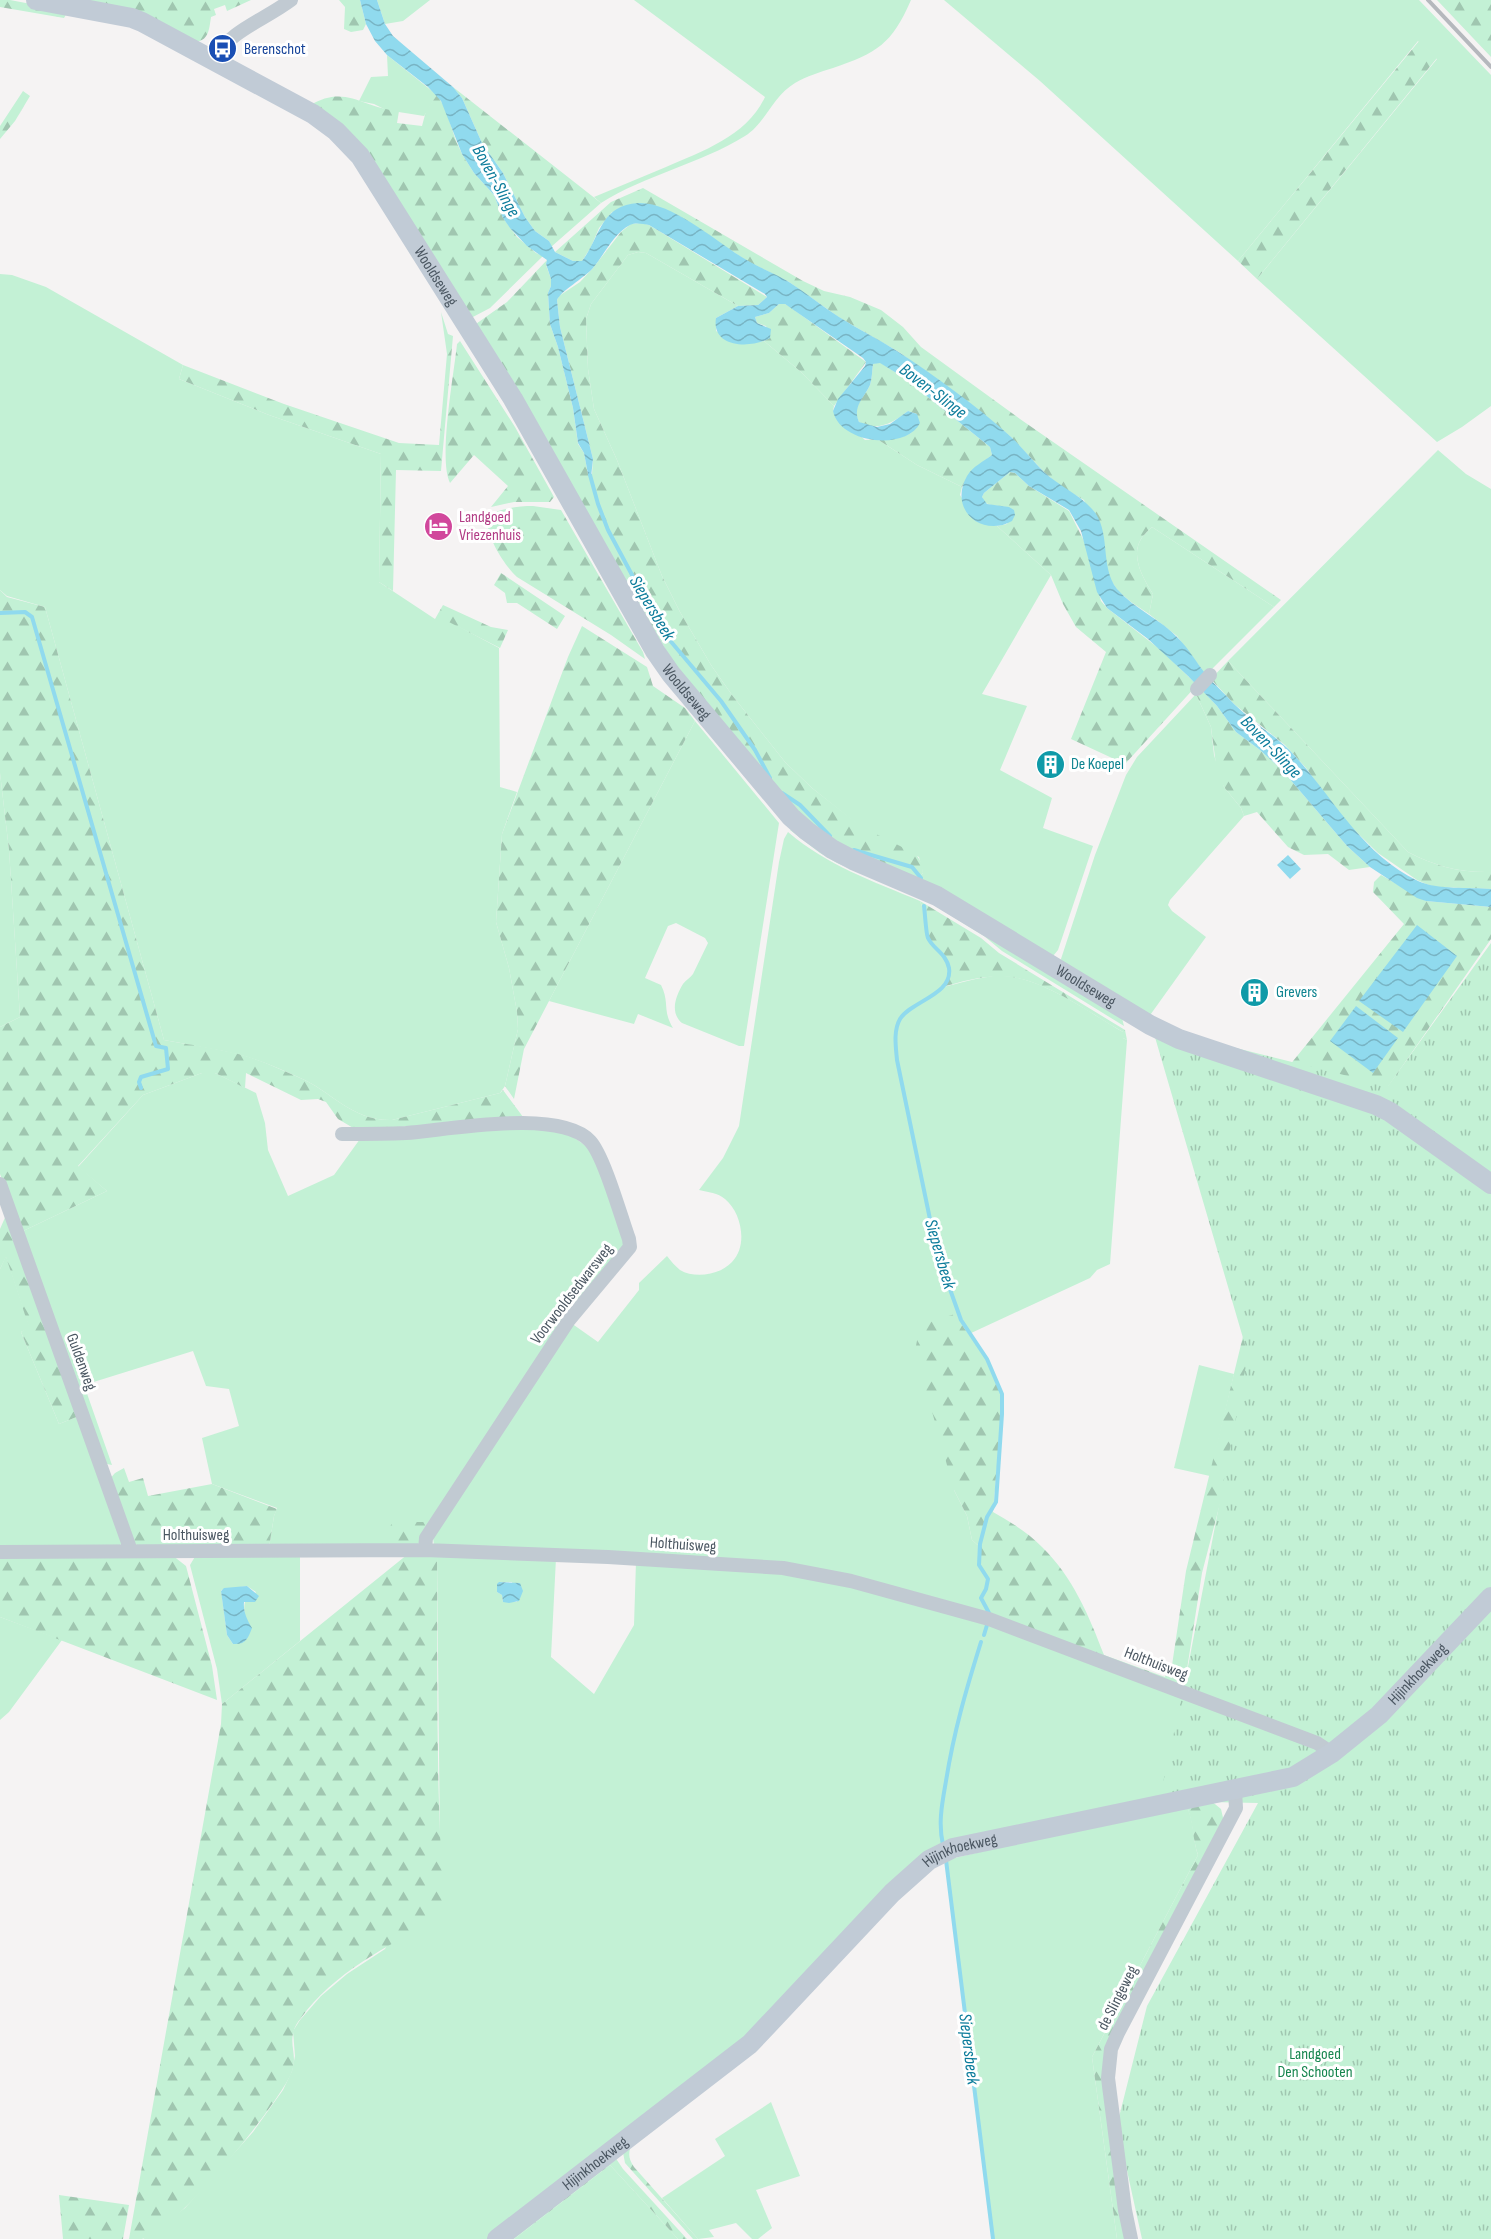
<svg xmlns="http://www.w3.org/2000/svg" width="1491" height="2239" viewBox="0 0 1491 2239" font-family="'Sofia Sans Condensed',sans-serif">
<defs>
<pattern id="forest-firs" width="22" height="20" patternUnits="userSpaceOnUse" patternTransform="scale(1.5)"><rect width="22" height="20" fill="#c3f1d5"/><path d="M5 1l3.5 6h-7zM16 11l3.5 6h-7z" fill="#a0c6b0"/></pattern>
<pattern id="park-tufts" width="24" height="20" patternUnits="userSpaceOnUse" patternTransform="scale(1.5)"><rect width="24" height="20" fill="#c3f1d5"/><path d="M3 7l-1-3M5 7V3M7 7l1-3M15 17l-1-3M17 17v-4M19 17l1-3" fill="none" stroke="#a0c6b0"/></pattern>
<pattern id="water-waves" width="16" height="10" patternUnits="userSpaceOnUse" patternTransform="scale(1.5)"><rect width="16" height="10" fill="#90daee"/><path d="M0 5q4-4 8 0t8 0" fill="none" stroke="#78b4c4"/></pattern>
</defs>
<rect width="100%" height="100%" fill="#f5f3f3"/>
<path fill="#c3f1d5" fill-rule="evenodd" d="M 377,0 L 430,0 L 403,21 L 385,24 Z
M 634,0 L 911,0 C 892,44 877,53 833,68 C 820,72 807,76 795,83 C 772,97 765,124 745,136 C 700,164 645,175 601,203 L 594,197 C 618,187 642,177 666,167 C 703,151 747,136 765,97 Z
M 944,0 L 1419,0 L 1491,75 L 1491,406 L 1462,427 L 1437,442 L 1257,279 L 1437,59 L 1418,41 L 1238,261 L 1040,81 Z
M 387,55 L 437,95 L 424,116 L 386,110 L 374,104 L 359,101 L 371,77 L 388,76 Z
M 638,252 L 646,253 L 738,306 L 716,318 L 716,331 L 738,344 L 764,341 L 801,372 L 834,406 L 833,411 L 865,440 L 877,439 L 917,465 L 962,487 L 960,495 L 978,522 L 997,526 L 1051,575 L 982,694 L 1027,706 L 1000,770 L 1052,798 L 1043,828 L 1093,846 L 1058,950 L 1053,956 L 916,880 L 923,873 L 919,857 L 862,828 L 812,788 L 785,762 L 732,695 L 711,665 L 680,612 L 662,576 L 617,460 L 594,409 L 588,369 L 586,319 L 591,304 L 628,255 Z
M 0,274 L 12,275 L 46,287 L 183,365 L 179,379 L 269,415 L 381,454 L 379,582 L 435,619 L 443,618 L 499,648 L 500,787 L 517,792 L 502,834 L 496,922 L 509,968 L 517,1012 L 518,1029 L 505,1086 L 500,1093 L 392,1120 C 351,1121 332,1091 298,1077 C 280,1069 260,1060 241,1055 C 216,1049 190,1045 164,1040 L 45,607 L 7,596 L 0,590 Z
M 1438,450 L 1466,474 L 1491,489 L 1491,872 C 1460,873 1435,866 1408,852 L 1228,661 Z
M 1152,527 L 1274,607 L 1206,675 L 1177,636 L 1149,614 L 1153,594 C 1144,580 1131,558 1140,541 C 1142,536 1148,531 1152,527 Z
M 1196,694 L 1211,727 L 1214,755 L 1224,787 L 1241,808 L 1244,816 L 1170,900 L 1168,905 L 1172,911 L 1206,937 L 1148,1018 L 1062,964 L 1061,959 L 1095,855 L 1126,775 L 1137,757 Z
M 695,721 L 779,823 L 744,1046 L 739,1046 L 682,1023 C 670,1013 675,997 683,984 C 686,980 690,978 693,974 C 698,964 703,953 708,943 L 705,938 L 676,923 L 668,926 L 645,978 L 661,985 C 670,1003 662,1010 673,1028 L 638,1014 L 634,1024 L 549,1001 Z
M 0,773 L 9,850 L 20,1017 L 0,1027 Z
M 797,828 L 914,889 L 1121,1014 L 1124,1026 L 1002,951 L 984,936 L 921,897 L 837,863 L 820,853 L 790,830 Z
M 788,832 C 828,866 872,881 920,901 L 926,917 L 926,934 L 929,940 L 942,952 L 948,965 L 949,974 L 943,987 C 960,983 977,978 993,976 C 1035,972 1088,1012 1123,1032 L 1123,1038 L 1127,1040 L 1110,1264 L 1097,1270 L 1090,1278 L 969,1334 L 962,1325 L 954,1490 L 967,1516 L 972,1540 L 980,1547 L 979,1563 L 987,1576 L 988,1581 L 981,1598 L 988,1608 L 989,1615 L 851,1577 L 434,1546 L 433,1537 L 571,1323 L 598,1342 L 639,1290 L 639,1283 L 667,1256 C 671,1261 675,1266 680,1270 C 695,1279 720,1275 732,1262 C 748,1246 742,1213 725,1199 C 718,1193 708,1192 699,1190 L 723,1158 L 739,1126 L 779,862 L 784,839 Z
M 202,1073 L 215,1073 L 256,1093 L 265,1123 L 268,1150 L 288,1196 L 334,1175 L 360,1139 L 507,1125 L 568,1133 L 594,1152 L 626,1242 L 431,1522 L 377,1546 L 269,1548 L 274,1516 L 277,1508 L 212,1484 L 202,1438 L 239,1426 L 229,1389 L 206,1386 L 193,1351 L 84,1385 L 112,1465 L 102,1463 L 21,1232 L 107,1191 L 78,1167 L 143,1095 Z
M 6,1256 L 30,1328 L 21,1332 L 59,1424 L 79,1416 L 123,1542 L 116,1549 L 0,1549 L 0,1269 Z
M 1199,1365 L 1234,1374 L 1210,1476 L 1174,1468 Z
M 300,1554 L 300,1641 L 222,1704 L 217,1669 L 190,1565 L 196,1555 ZM 247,1586 L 256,1592 L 250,1602 L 245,1602 C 243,1609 245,1620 250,1625 L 248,1635 L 233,1644 L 227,1635 L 221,1590 Z
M 437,1555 L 556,1558 L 551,1657 L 594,1694 L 634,1625 L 636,1562 L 766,1570 L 848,1584 L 985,1622 L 1186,1697 L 1173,1799 L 958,1843 L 753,2036 L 490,2239 L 143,2239 L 185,2208 L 253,2132 L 283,2090 L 292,2071 L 295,2056 L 293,2031 L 300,2020 L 321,1996 L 347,1974 L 385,1949 L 440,1852 ZM 499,1582 L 512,1582 L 517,1602 L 503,1602 L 502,1595 L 497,1592 Z
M 0,1617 L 62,1640 L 9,1712 L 0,1720 Z
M 1186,1804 C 1195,1824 1192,1836 1198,1855 L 1092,2057 L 1117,2239 L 993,2239 L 946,1860 Z
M 771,2102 L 800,2176 L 756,2190 L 772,2228 L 758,2239 L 752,2239 L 736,2223 L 709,2230 L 714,2237 L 698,2239 L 662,2198 L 725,2156 L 715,2139 Z
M 610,2165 L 678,2239 L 514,2239 Z"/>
<path fill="url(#forest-firs)" d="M 0,0 L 10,0 L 68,11 L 64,18 L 0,7 Z
M 70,0 L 251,0 L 227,11 L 225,5 L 214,9 L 216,15 L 211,17 C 209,30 209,41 194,42 Z
M 339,0 L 360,0 L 366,24 L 363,30 L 351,32 L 344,29 L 345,7 Z
M 1437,0 L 1491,0 L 1491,57 Z
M 1419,41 L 1437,58 L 1257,279 L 1238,261 Z
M 453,87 L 601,203 L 551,247 L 549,241 L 535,231 L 525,217 L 503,173 L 482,143 L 462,98 Z
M 23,91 L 30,96 L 15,121 L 0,139 L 0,126 Z
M 437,95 L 445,108 L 456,141 L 462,154 L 474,173 L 494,195 L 503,218 L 517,237 L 536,253 L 543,256 L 490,308 L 471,318 L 433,263 L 309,106 C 346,83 363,109 399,111 L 397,123 L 422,126 L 426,111 Z
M 643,188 L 803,281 L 824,291 L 850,297 L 881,310 L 903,327 L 921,347 L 1020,419 L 1281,600 L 1274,607 L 1152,527 C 1148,531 1142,536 1140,541 C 1131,558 1144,580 1153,594 L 1149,614 L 1131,602 L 1118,591 L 1109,577 L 1106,562 L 1084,500 L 1063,488 L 1045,473 L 1011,437 L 986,416 L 899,352 L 840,318 L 789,282 L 747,261 L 679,216 L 648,204 L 612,212 L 599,228 L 591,247 L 582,261 L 573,261 L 555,252 L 611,202 Z
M 641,223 L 649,225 L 767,297 L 758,305 L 738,306 L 646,253 L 638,252 L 628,255 L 591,304 L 586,319 L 588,369 L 594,409 L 617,460 L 662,576 L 680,612 L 711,665 L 732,695 L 785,762 L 812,788 L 862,827 L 916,854 L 922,864 L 923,873 L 916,880 L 820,836 L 685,682 L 473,326 L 507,302 L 547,260 L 546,265 L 551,279 L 551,286 L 548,293 L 550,324 L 558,347 L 573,408 L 578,444 L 584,453 L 588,474 L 592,474 L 593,459 L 560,327 L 557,300 L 559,296 L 580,282 L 593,268 L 621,232 L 631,224 Z
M 779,304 L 785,304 L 790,307 L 866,362 L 834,406 L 801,372 L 764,341 L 770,337 L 766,326 L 757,323 L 755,317 L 769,313 Z
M 441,312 L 448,334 L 453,336 L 441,471 L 396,470 L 393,591 L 379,582 L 381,454 L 269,415 L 179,379 L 183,365 L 284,404 L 399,443 L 439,445 L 447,354 Z
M 460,341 L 515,427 L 554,497 L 550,502 L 514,502 L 491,507 L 508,486 L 474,455 L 450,483 C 438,459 454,374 457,344 Z
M 876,363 L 881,363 L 903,377 L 990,447 L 992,455 C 979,465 969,472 962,487 L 917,465 L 877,439 L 902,437 L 911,433 L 917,414 L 908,411 C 893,423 877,432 859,422 C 851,407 864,398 870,385 C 872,379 872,371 873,364 Z
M 1010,472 L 1015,473 L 1029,486 L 1069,511 L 1085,543 L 1101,601 L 1107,608 L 1162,651 L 1197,685 L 1125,764 L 1071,739 L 1106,652 L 1076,627 L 1063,604 L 1051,575 L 997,526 L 1007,524 L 1013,510 C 1004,504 993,508 984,502 L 982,497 L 984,493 Z
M 533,506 L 561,510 L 643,652 L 645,659 L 611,635 L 517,577 C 505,566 484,534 488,517 C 499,508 519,506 533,506 Z
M 501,573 L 565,616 L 557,629 L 517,603 L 507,603 L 505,593 L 494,585 Z
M 0,590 L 7,597 L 45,607 L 164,1040 C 190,1045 216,1048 242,1055 C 260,1060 280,1069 298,1077 C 332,1091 351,1121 392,1120 L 500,1093 L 503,1090 L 526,1121 L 355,1129 L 338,1119 L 326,1102 L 318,1099 L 301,1100 L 246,1073 L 245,1088 L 215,1073 L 202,1073 L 143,1095 L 78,1166 L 107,1191 L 21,1232 L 0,1174 L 0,1027 L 20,1017 L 9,850 L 0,773 Z
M 443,605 L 491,627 L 508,630 L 500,648 L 443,619 L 435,619 Z
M 582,626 L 647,667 L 653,686 L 685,708 L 695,721 L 524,1049 L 514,1099 L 505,1086 L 518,1029 L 517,1012 L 509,968 L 496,922 L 502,834 L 568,657 Z
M 1228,661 L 1408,852 C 1435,866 1460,873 1491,872 L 1491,889 L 1436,887 L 1426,884 L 1417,880 L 1378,853 L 1345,821 L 1306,768 L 1285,745 L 1234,704 L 1211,679 Z
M 1201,689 L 1217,706 L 1236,732 L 1260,750 L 1282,770 L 1347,846 L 1370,867 L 1349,870 L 1328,854 L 1304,855 L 1288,847 L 1257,812 L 1244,816 L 1241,808 L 1224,787 L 1217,772 L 1211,727 L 1196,694 Z
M 1381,875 L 1426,901 L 1491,907 L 1491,939 L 1378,1101 L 1285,1071 L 1404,924 L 1373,892 L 1374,882 Z
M 920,901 L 981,938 L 999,953 L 1125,1030 L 1127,1040 L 1123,1038 L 1123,1032 C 1091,1014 1048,982 1011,977 C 989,974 963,981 943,987 L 949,974 L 948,965 L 942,952 L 927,937 L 926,917 Z
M 7,1213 L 79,1416 L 59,1424 L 21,1332 L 29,1327 L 6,1257 L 0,1269 L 0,1229 Z
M 958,1313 L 962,1325 L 987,1360 L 1001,1394 L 1001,1421 L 993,1512 C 1010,1522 1028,1532 1042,1547 C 1073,1577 1089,1616 1104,1655 L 1165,1677 L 1166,1673 L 1171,1672 L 1186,1571 L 1245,1328 L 1252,1380 L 1202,1573 L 1185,1682 L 1180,1687 L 989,1615 L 988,1608 L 981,1598 L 988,1581 L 987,1576 L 979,1563 L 980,1547 L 972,1540 L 967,1516 L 954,1490 L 915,1351 L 920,1325 Z
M 124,1468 L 129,1482 L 143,1478 L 148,1496 L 212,1484 L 277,1509 L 274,1516 L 269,1548 L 144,1548 L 135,1544 L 108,1481 L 115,1473 Z
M 393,1522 L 431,1522 L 417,1546 L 377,1546 Z
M 408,1554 L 437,1555 C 438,1674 435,1795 445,1914 C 398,1941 342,1967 307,2010 C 302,2017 294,2025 293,2034 C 290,2048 298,2057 291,2074 C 276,2107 176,2232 142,2239 C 138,2239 133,2239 129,2239 L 221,1724 L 222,1704 Z
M 172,1555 L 186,1566 L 212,1666 L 217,1700 L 0,1617 L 0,1556 Z
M 1210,1800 L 1221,1809 L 1224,1822 L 1108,2049 L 1128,2239 L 1117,2239 L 1092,2057 L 1198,1855 C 1192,1837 1194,1823 1186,1804 Z
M 632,2143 C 628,2153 628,2158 634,2167 L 698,2239 L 693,2239 L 625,2163 L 622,2147 Z
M 615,2157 L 623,2169 L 687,2239 L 678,2239 L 610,2165 L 514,2239 L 503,2239 Z
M 59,2195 L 129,2205 L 123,2239 L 63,2239 Z"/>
<path fill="url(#park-tufts)" d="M 1491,943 L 1491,2239 L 1142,2239 L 1117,2125 L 1147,2006 L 1258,1803 L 1159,1801 L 1185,1682 L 1248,1355 L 1152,1027 L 1388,1086 Z"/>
<path fill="url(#water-waves)" d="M 360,0 L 377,0 L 385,24 L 393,36 L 453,87 L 462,98 L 482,143 L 503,173 L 525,217 L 535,231 L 549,241 L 555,252 L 573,261 L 582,261 C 600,238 600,205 638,203 C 671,201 718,243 745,259 C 759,268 775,273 789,282 C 806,293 822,306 839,317 C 858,329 878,339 897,351 C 935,376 977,406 1010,436 C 1022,447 1032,460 1044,472 C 1059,486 1079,494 1092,509 C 1112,530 1099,566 1117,589 C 1134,609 1161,619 1179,639 C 1189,649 1196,662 1205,673 C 1213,683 1225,694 1234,704 C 1253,723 1277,736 1295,756 C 1335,800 1361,853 1418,881 C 1437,890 1470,887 1491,889 L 1491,907 L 1426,901 L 1417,898 L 1370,867 L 1347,846 L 1282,770 L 1260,750 L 1236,732 L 1217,706 L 1188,676 L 1148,639 L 1107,608 L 1097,592 L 1081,531 L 1069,510 L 1029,486 L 1015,473 L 1010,472 L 984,493 L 982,497 L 987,504 L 1009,507 L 1014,510 L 1015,515 L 1012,521 C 982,538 948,510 967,476 C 973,466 983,462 992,455 L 990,447 L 903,377 L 880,363 L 873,364 C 872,371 872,379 870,385 C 864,398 852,407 859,422 L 877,427 L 890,424 L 908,411 L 917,414 L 920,423 C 906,451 840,444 833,411 L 838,399 L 865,366 L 866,362 L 863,358 L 785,304 L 779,304 L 769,313 L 755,317 L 757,323 L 771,329 L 770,338 C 751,349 711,348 716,318 L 738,306 L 758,305 L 767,297 L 765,294 L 649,225 C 643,224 636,222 630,225 C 614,233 604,255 593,268 C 584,278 561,291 557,300 L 560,327 L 593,459 L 591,477 L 588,474 L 584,453 L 578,443 L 573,408 L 558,347 L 550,324 L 548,293 L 551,286 L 551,279 L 546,264 L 547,260 L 527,246 L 510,228 L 503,218 L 494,195 L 474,173 L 462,154 L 441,101 L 428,87 L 387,55 L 375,41 L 366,24 Z
M 1288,855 L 1301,869 L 1290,879 L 1277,865 Z
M 1417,925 L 1457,956 L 1403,1032 L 1359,1001 Z
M 1356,1006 L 1398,1038 L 1373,1073 L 1330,1041 Z
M 499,1582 L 520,1583 L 523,1591 L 519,1601 L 509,1603 L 503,1602 L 502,1595 L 497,1592 L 497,1584 Z
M 247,1586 L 259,1596 L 255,1602 L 244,1602 C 243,1611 247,1620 252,1628 C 248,1638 246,1645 233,1644 L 227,1635 L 221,1591 L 224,1588 Z"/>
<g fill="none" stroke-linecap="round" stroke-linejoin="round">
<path stroke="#90daee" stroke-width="4" d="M 590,475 L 598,504 L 608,530 L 662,631 L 721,701 L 755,750 L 770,778
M 0,613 L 25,612 L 32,617 L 156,1046 L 166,1048 L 168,1069 L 141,1077 L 139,1082 L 141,1088
M 782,793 L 800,805 L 830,836
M 854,850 L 912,867 L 921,878
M 924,906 C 925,913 926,934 928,938 C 933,949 946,953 949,968 C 953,995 911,1001 900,1019 C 893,1031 896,1048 897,1060 L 937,1253 L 961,1320 L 987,1359 L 1002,1394 L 1002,1414 L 996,1502 L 987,1517 L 980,1544 L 979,1565 L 988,1579 L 986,1589 L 981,1598 L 989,1613
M 984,1635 L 987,1625
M 943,1845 C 938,1823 942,1804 946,1781 C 954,1731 966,1690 981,1642
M 946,1860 L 993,2239"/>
<path stroke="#c1cad2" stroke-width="14" d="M 214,59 C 232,29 263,21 291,0
M 1197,689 L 1210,675
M 342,1134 C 363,1134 385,1134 406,1133 C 448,1130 559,1108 590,1141 C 604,1156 621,1217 629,1239 L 630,1247 L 569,1320 L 426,1538 L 425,1550
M 0,1184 L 131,1551
M 0,1552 L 425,1550 L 608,1557 L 783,1568 L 851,1581 L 989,1619 L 1317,1743 L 1332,1753
M 1131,2239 L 1125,2210 L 1108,2078 L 1111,2049 L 1118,2033 L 1236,1808 L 1235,1791"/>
<g stroke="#c1cbd6" stroke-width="20">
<path id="s1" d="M 36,0 L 132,18 L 142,22 L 313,114 L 336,131 L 360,156 L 513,399 L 655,651 L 671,674 L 791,817 L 807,831 L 832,849 L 853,860 L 937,896 L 1150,1025 L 1179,1039 L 1376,1105 L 1390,1112 L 1491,1184"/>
<path id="s2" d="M 497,2239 L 750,2044 L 892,1893 L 929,1860 L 953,1848 L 1293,1777 L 1332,1753 L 1379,1715 L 1491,1597"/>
</g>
<path stroke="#b5b8bd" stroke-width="4" d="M 1428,0 L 1491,67"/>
</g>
<defs>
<symbol id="bus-disc" viewBox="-11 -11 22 22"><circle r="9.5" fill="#1a4fb4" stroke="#fff"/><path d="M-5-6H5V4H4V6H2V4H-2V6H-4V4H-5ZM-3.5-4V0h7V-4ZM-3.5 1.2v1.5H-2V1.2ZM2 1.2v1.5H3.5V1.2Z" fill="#fff"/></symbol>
<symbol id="hotel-disc" viewBox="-11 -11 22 22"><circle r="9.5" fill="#d1479c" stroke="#fff"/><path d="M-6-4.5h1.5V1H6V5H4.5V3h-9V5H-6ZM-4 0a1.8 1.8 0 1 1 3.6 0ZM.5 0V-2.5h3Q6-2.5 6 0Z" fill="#fff"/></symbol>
<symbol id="building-disc" viewBox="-11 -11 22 22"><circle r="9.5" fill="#0f9aa8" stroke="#fff"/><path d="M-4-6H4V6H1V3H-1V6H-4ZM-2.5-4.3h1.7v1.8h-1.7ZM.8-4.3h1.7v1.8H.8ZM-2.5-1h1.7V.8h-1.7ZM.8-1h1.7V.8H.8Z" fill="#fff"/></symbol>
</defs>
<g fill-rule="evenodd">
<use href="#bus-disc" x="206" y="32" width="33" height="33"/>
<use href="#hotel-disc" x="422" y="510" width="33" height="33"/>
<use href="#building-disc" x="1034" y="748" width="33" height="33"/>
<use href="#building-disc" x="1238" y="976" width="33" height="33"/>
</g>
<g text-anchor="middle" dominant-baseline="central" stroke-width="6" stroke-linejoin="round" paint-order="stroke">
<g font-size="16" fill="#164399" stroke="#fff" text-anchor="start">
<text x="244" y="49">Berenschot</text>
</g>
<g font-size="16" fill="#4a5661" stroke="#fff">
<text stroke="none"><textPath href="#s1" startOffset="508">Wooldseweg</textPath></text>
<text stroke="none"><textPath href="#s1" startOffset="994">Wooldseweg</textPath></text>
<text stroke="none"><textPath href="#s1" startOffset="1498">Wooldseweg</textPath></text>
<text transform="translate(572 1294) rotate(-52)">Voorwooldsedwarsweg</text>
<text transform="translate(81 1362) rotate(70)">Guldenweg</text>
<text x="196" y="1535">Holthuisweg</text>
<text transform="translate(683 1545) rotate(4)">Holthuisweg</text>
<text transform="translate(1156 1664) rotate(21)">Holthuisweg</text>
<text stroke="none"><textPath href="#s2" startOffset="1113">Hijinkhoekweg</textPath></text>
<text stroke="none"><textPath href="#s2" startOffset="609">Hijinkhoekweg</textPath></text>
<text transform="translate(1118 1998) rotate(-63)">de Slingeweg</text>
<text stroke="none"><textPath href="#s2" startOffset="124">Hijinkhoekweg</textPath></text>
</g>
<g font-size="16" fill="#b23c85" stroke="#fff" text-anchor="start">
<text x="459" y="517">Landgoed<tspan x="459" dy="18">Vriezenhuis</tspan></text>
</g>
<g font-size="16" fill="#0d838f" stroke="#fff" text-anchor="start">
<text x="1071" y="764">De Koepel</text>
<text x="1276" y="992">Grevers</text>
</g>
<g font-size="16" fill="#17864f" stroke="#fff">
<text x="1315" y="2054">Landgoed<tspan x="1315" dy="18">Den Schooten</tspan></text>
</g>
<g font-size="18" font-style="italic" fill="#0c7c9b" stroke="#fff">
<text transform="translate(496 181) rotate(61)">Boven-Slinge</text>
<text transform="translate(933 391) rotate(37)">Boven-Slinge</text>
<text transform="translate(652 608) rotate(59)">Siepersbeek</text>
<text transform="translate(1271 747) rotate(46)">Boven-Slinge</text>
<text transform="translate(940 1254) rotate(74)">Siepersbeek</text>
<text transform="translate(969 2049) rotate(83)">Siepersbeek</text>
</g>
</g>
</svg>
